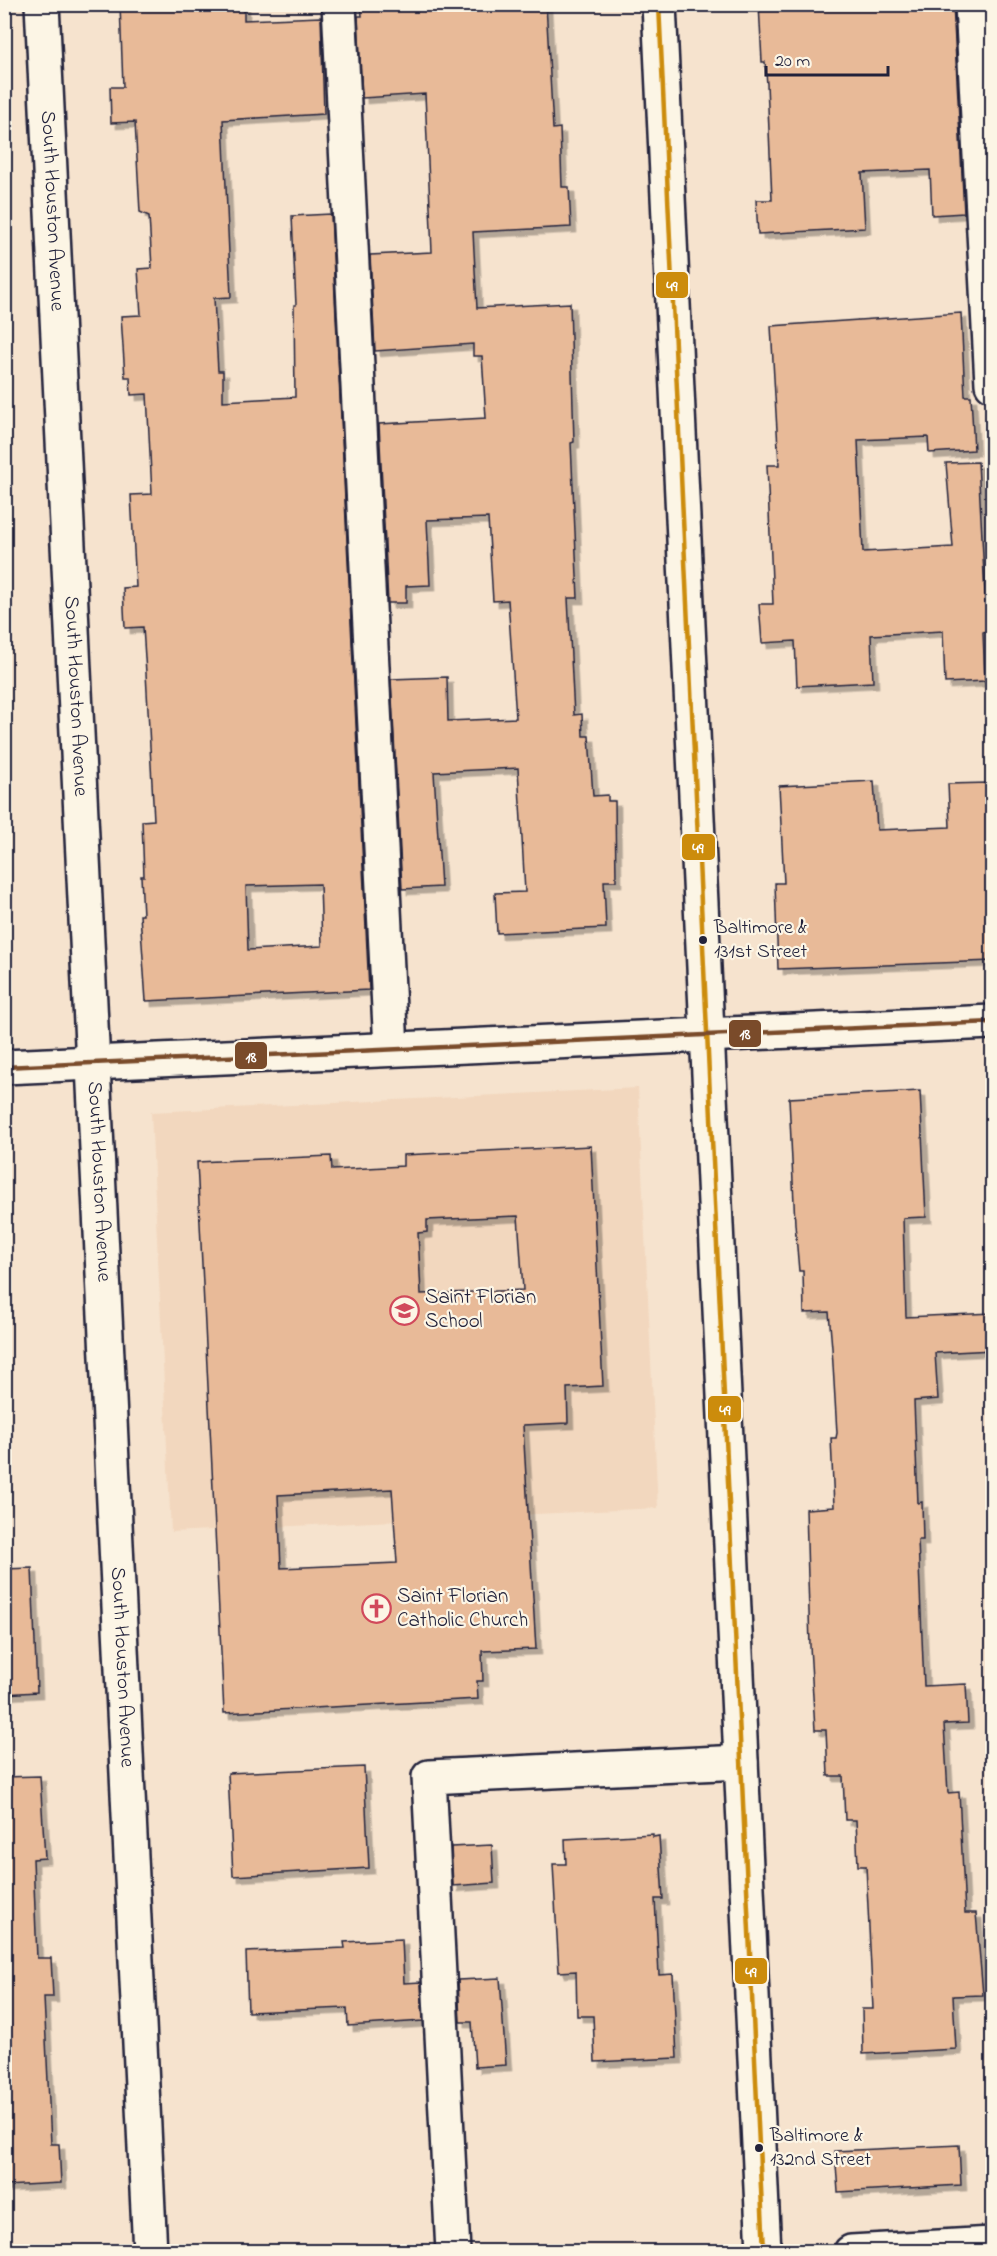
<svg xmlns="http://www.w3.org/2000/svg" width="997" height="2256" viewBox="0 0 997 2256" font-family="'Indie Flower',sans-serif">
<defs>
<filter id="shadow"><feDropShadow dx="5.5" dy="5.5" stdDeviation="0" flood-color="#0004"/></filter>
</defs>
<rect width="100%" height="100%" fill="#f6e3ce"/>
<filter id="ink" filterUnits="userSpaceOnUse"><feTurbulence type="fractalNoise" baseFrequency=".0167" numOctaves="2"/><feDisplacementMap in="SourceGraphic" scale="12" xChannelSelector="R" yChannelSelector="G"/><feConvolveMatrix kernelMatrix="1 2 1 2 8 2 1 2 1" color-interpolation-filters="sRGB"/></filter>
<g filter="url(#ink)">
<path fill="#f2d7be" d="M 638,1088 L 658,1508 L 171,1532 L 151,1112 Z"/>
<path fill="#e8ba98" stroke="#22223b" stroke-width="1.5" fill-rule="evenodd" filter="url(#shadow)" d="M 120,4 L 244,4 L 244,20 L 321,17 L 324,114 L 223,120 L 231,297 L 214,298 L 218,371 L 223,371 L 223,401 L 295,397 L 294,305 L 296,305 L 292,216 L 331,214 L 369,990 L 146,1001 L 140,915 L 143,915 L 141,876 L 144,876 L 142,821 L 154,820 L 146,673 L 143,627 L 125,628 L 123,588 L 136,587 L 131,495 L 152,494 L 147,394 L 131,395 L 130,377 L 125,377 L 121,316 L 141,315 L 138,269 L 152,268 L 149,216 L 140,212 L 135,122 L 111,123 L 110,87 L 123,87 ZM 320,884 L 322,946 L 248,950 L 246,886 Z
M 361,4 L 546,4 L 553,129 L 560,128 L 562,187 L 569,187 L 571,227 L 473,232 L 477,308 L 570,303 L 574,442 L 571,443 L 578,598 L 568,598 L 574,715 L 582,714 L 583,736 L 589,736 L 593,796 L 608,795 L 608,801 L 615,801 L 616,881 L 604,881 L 606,928 L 497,933 L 495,893 L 525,892 L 518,768 L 434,772 L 441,887 L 402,889 L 391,679 L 447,677 L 448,721 L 516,718 L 508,600 L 493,601 L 488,518 L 427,520 L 430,585 L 406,586 L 406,603 L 388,603 L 379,424 L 486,418 L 482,356 L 473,356 L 473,344 L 375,351 L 370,255 L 432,252 L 425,94 L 362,98 L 358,16 L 362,16 Z
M 759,4 L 953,4 L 964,213 L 932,215 L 930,170 L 862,173 L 865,228 L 758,234 L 756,200 L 772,200 L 767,84 L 765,62 L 762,62 Z
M 961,313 L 965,396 L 971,396 L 974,450 L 929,453 L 928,437 L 858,440 L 863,552 L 953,547 L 946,463 L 978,462 L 987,631 L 983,632 L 985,681 L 945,683 L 943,631 L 871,635 L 873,682 L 797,686 L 795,641 L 762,643 L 759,604 L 773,604 L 767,465 L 779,465 L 771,326 Z
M 874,781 L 877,830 L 950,827 L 948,784 L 989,783 L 993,838 L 993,961 L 778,969 L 775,883 L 784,883 L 779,786 Z
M 920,1091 L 926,1217 L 903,1218 L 906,1317 L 993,1313 L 993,1350 L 935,1353 L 938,1399 L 914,1401 L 918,1503 L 922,1502 L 923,1540 L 918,1540 L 924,1686 L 966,1684 L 968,1723 L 944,1724 L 948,1793 L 959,1792 L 965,1913 L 976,1913 L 983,1995 L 953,1996 L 956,2049 L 863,2054 L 862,2009 L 873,2009 L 866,1866 L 858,1866 L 856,1820 L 845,1820 L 843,1776 L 828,1776 L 826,1730 L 815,1730 L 810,1646 L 806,1509 L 834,1507 L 831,1438 L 836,1438 L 837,1433 L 832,1348 L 829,1312 L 804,1313 L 803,1271 L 799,1271 L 795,1224 L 789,1098 Z
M 591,1146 L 603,1386 L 567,1388 L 568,1423 L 523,1425 L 536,1649 L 482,1651 L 483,1681 L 477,1681 L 478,1699 L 224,1713 L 197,1162 L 331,1156 L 332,1170 L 403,1166 L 403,1155 ZM 518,1216 L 523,1290 L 421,1294 L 418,1233 L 427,1232 L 427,1220 ZM 392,1489 L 397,1563 L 281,1568 L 278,1495 Z
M 32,1568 L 37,1692 L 4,1694 L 4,1569 Z
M 364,1767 L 369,1868 L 233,1876 L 228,1773 Z
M 40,1776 L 45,1858 L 33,1859 L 37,1958 L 51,1958 L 53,1997 L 44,1997 L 51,2144 L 59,2144 L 61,2183 L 4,2186 L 4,1777 Z
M 653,1834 L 653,1837 L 659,1836 L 663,1899 L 655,1899 L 659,1975 L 673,1974 L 677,2058 L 595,2062 L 593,2016 L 577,2016 L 576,1971 L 559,1972 L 553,1864 L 566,1864 L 565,1839 Z
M 492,1845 L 494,1883 L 453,1886 L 451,1847 Z
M 402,1939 L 404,1983 L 421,1982 L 423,2021 L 348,2026 L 347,2008 L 248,2012 L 246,1952 L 345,1948 L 344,1942 Z
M 500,1978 L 506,2065 L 475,2067 L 472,2022 L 460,2022 L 458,1980 Z
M 959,2145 L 961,2185 L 838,2192 L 835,2151 Z"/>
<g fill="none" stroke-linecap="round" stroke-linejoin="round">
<defs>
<g id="minor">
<path id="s1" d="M 42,4 L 150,2252"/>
<path d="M 339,4 L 391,1049"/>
<path d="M 659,4 L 764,2252"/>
<path d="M 972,4 L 992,384"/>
<path d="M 4,1067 L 992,1022"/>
<path d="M 453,2252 L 429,1777 L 741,1762"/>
<path d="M 851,2252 L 992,2244"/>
</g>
</defs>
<use href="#minor" stroke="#22223b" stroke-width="38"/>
<use href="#minor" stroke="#fcf5e5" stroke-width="33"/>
<defs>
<path id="bus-1" d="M 659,4 L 764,2252"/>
<path id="bus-2" d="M 4,1067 L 992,1022"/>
</defs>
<use href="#bus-1" stroke="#fcf5e5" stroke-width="9"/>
<use href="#bus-2" stroke="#fcf5e5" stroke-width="9"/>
<use href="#bus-1" stroke="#cc8c0c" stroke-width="4.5"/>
<use href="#bus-2" stroke="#7a4b2a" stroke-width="4.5"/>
</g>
</g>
<defs>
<symbol id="school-ring" viewBox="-11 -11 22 22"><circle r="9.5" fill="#fcf5e5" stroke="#d1495b" stroke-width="1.5"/><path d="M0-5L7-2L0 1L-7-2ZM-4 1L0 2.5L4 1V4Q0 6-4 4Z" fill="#d1495b"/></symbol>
<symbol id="church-ring" viewBox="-11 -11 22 22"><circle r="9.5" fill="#fcf5e5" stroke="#d1495b" stroke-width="1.5"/><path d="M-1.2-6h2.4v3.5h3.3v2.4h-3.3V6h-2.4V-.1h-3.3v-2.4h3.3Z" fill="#d1495b"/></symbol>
</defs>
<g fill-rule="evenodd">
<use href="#school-ring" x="388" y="1294" width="33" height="33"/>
<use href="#church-ring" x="360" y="1592" width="33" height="33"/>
</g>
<g fill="#22223b" stroke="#fcf5e5" stroke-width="2">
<circle cx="703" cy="940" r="5"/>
<circle cx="759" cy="2148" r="5"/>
</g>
<g text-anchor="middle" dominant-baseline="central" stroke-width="4.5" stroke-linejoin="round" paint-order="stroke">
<g font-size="20" fill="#22223b" stroke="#fcf5e5" text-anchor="start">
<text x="714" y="928">Baltimore &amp;<tspan x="714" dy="24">131st Street</tspan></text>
<text x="770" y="2136">Baltimore &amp;<tspan x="770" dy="24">132nd Street</tspan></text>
</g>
<g font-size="21" fill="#22223b" stroke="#fcf5e5">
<text stroke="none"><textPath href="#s1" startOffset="207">South Houston Avenue</textPath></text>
<text stroke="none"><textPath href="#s1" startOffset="693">South Houston Avenue</textPath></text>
<text stroke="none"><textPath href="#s1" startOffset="1179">South Houston Avenue</textPath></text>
<text stroke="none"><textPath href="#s1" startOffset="1665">South Houston Avenue</textPath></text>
</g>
<g font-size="21" fill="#22223b" stroke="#fcf5e5" text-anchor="start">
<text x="425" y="1298">Saint Florian<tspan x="425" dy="24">School</tspan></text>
<text x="397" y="1597">Saint Florian<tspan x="397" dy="24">Catholic Church</tspan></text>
</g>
</g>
<g stroke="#fcf5e5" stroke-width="2">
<rect x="655" y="271" width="34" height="28" rx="6" fill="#cc8c0c"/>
<rect x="681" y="833" width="35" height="28" rx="6" fill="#cc8c0c"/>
<rect x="728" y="1019" width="34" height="29" rx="6" fill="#7a4b2a"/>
<rect x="234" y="1041" width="34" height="29" rx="6" fill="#7a4b2a"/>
<rect x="707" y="1395" width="35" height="28" rx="6" fill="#cc8c0c"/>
<rect x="734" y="1957" width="34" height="28" rx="6" fill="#cc8c0c"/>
</g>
<g font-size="16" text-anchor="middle" font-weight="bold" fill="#fff">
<text x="672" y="291">49</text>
<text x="698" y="853">49</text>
<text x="745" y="1039">18</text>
<text x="251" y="1062">18</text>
<text x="725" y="1415">49</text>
<text x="751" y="1977">49</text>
</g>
<rect width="997" height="2256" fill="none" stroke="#fcf5e5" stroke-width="24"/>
<rect x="12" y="12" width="973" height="2232" fill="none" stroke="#22223b" stroke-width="2" filter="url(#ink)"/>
<path d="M766 66v9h122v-9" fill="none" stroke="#22223b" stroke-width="3"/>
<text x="775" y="66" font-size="18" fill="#22223b" stroke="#fcf5e5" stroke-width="4.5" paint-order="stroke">20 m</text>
</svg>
